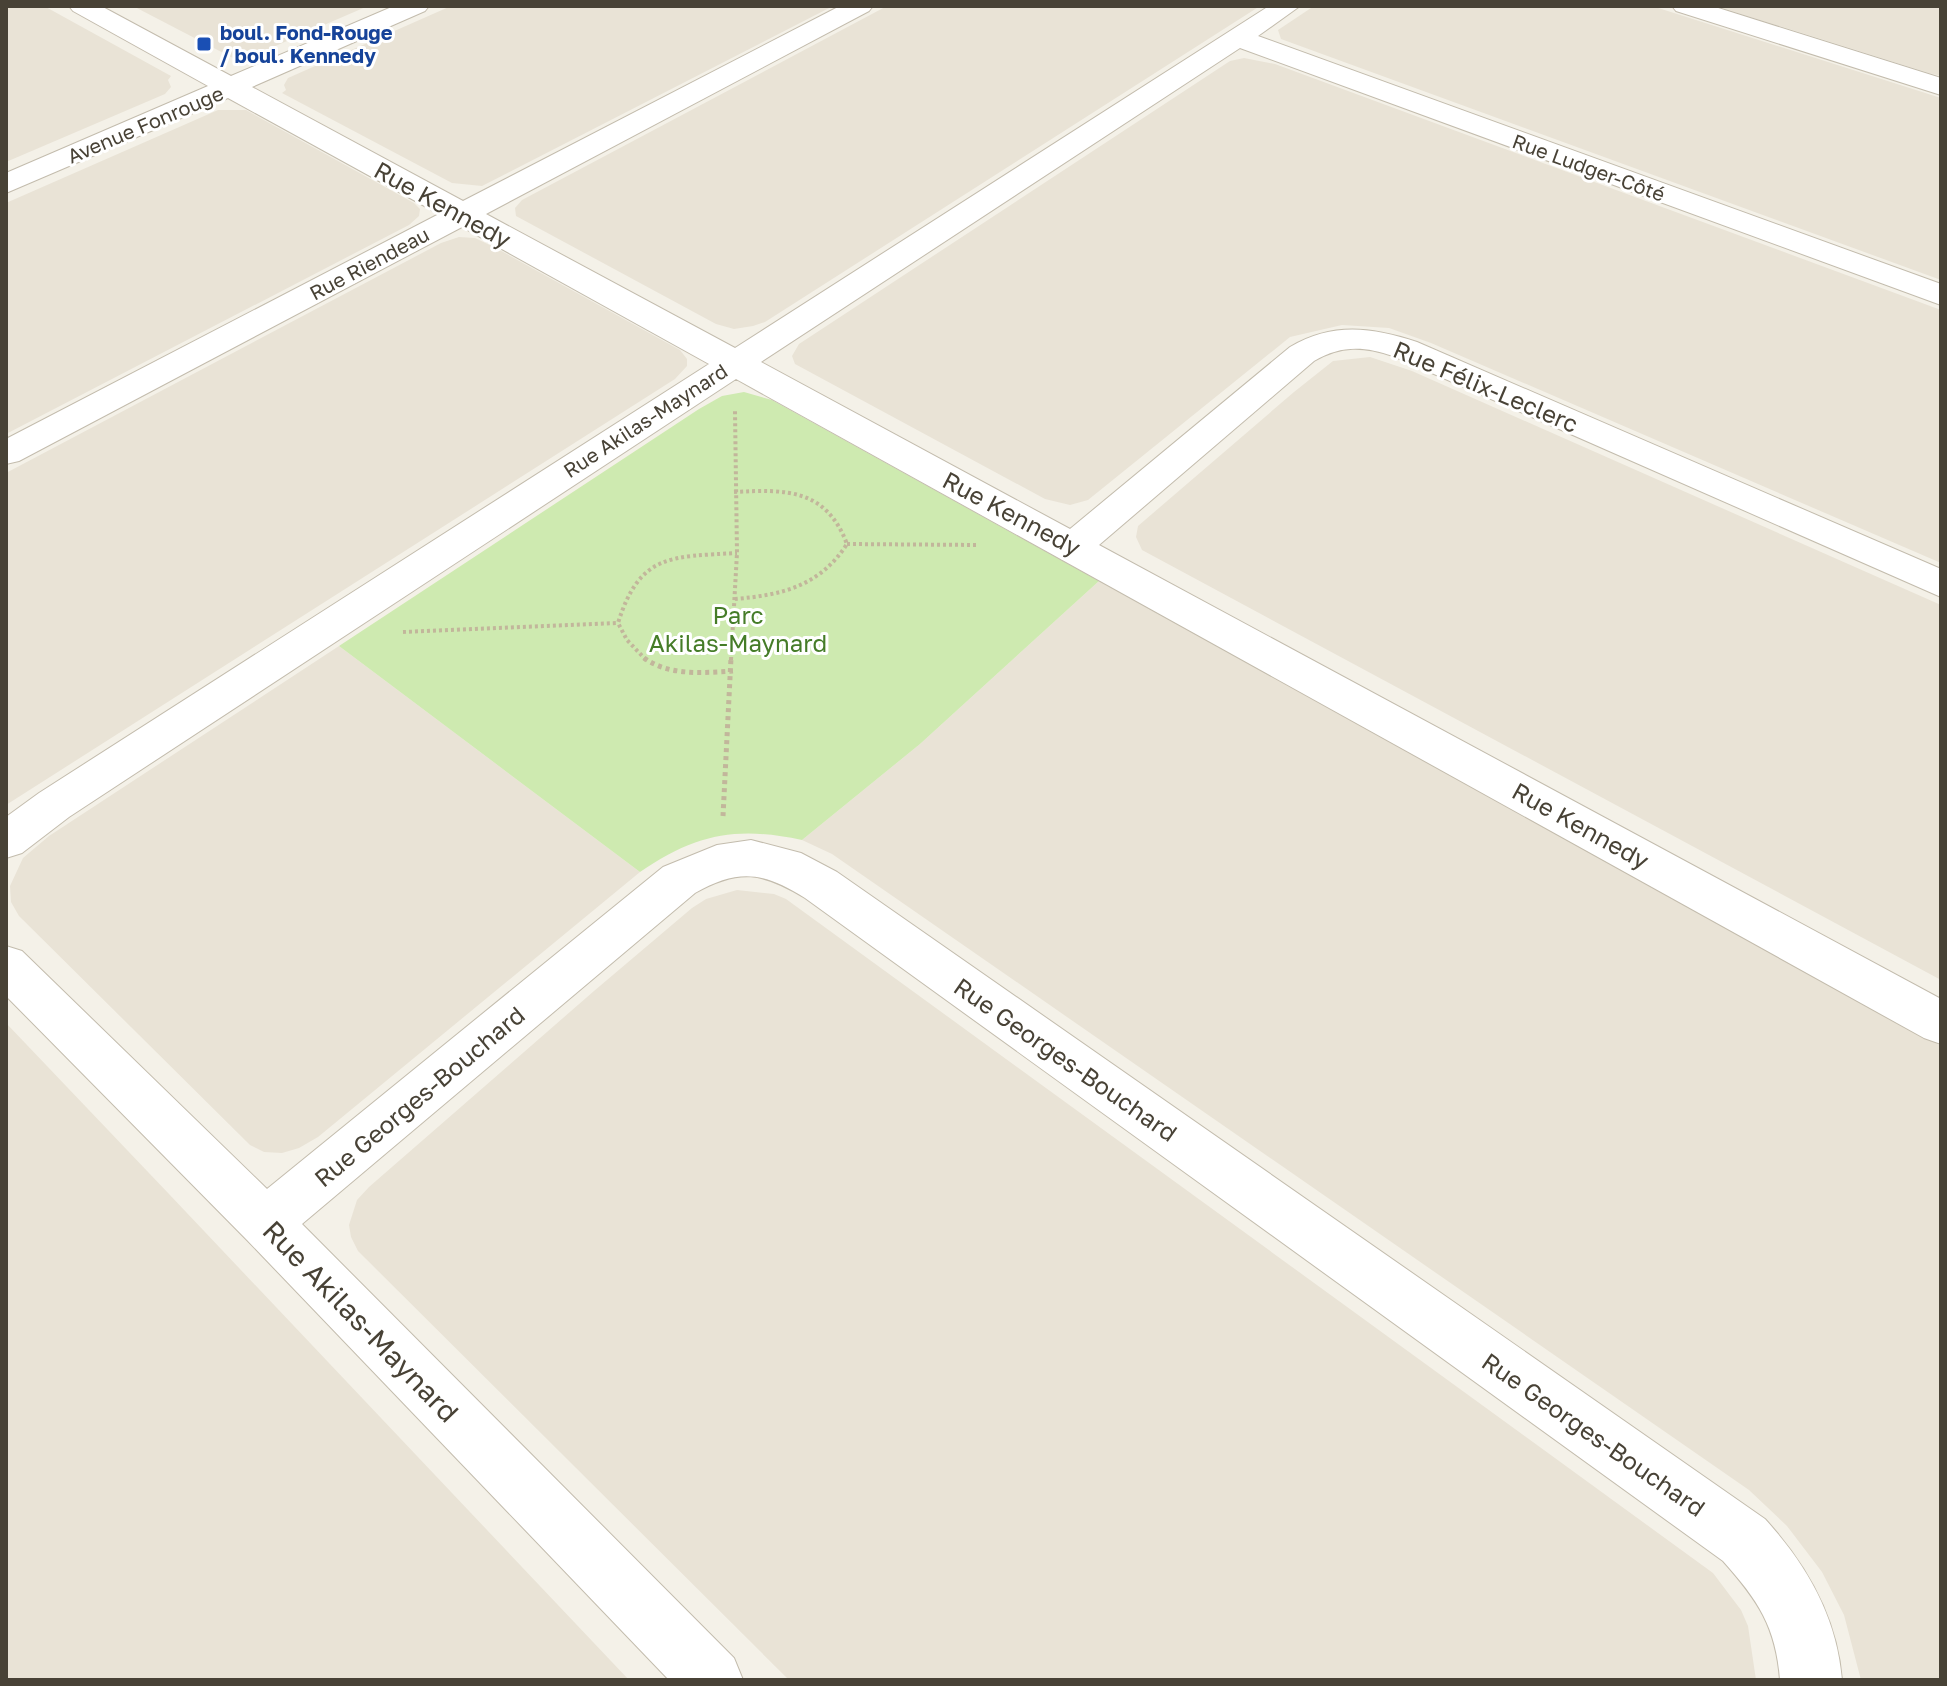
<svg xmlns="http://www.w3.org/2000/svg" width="1947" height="1686" viewBox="0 0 1947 1686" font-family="'Golos Text',sans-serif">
<rect width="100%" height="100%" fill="#f4f1e8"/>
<path fill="#e9e3d6" d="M 6,6 L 44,6 L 171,76 L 168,80 L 171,87 L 165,94 L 6,162 Z
M 133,6 L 368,6 L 250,57 L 233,58 Z
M 451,6 L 833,6 L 482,186 L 452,183 L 282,93 L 286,90 L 284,85 L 288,78 Z
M 887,6 L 1260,6 L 765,322 L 753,326 L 734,329 L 716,324 L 516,216 L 515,208 L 522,200 Z
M 1314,6 L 1652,6 L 1941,98 L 1941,280 L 1281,39 L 1278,30 Z
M 1716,6 L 1941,6 L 1941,76 L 1929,73 Z
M 1244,58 L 1275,64 L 1941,310 L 1941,563 L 1431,343 L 1389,328 L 1342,325 L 1290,337 L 1088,500 L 1070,505 L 1045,499 L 795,364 L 792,356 L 799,344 L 1230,61 Z
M 218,110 L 246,110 L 414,203 L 420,209 L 419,216 L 409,225 L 6,434 L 6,203 Z
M 459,237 L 475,238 L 496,248 L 680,350 L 687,359 L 687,366 L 675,379 L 6,805 L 6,473 L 441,243 Z
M 1370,357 L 1412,371 L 1941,605 L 1941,980 L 1142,550 L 1136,537 L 1138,526 L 1294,392 L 1333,361 Z
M 1099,581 L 1941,1046 L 1941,1680 L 1861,1680 L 1844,1615 L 1822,1572 L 1787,1526 L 1749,1490 L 832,854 L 802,840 L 920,744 Z
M 339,646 L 640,872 L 318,1137 L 299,1148 L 282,1153 L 264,1152 L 250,1145 L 19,916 L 11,902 L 10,886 L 23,858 L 49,836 Z
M 737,890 L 774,894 L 786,899 L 1713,1573 L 1741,1610 L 1748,1626 L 1756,1680 L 789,1680 L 358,1251 L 351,1237 L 349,1225 L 357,1200 L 369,1187 L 594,991 L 692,908 L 706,899 Z
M 6,1023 L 169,1194 L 629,1680 L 6,1680 Z"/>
<path fill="#ceeab0" d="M 744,392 L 772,400 L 1099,581 L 920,744 L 802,840 C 736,826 696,834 640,872 L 339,646 L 699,409 L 722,396 Z"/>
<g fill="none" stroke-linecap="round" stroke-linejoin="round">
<defs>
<path id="minor" d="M 69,6 L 101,6 L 231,76 L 394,6 L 429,6 L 425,11 L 252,87 L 463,201 L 840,6 L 873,6 L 869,11 L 486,214 L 735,348 L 1269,6 L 1300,6 L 1258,36 L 1941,284 L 1941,305 L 1240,48 L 761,362 L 1070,529 L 1290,347 C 1332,322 1372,327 1417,342 L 1941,569 L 1941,597 L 1393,356 C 1364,346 1341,345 1314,361 L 1099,545 L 1941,999 L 1941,1044 L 1924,1038 L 736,379 L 69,817 L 22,853 L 6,858 L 6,817 L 39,793 L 709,364 L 462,227 L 19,461 L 6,464 L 6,439 L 439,214 L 228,98 L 6,193 L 6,173 L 208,86 L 73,11 Z
M 1672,6 L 1712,6 L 1941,78 L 1941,95 L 1676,11 Z
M 751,840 L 801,853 L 837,872 L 1765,1519 C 1807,1565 1837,1617 1842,1680 L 1780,1680 C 1776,1627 1758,1600 1723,1561 L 805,898 C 763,872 739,868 695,893 L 302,1224 L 734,1658 L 743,1680 L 669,1680 L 247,1240 L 6,996 L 6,946 L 22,951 L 267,1189 L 663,867 L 717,845 Z"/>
</defs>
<use href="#minor" stroke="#c3bcad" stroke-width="2"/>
<path stroke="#c2b69b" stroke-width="4" stroke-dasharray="3 3" stroke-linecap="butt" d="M 734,492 C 787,489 826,489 847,544 C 820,586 782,595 735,599
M 847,544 L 978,545
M 403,632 L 618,623
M 646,660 L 627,640 L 618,623 C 640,553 671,557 737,553
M 731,660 L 737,553 L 735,411"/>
<path stroke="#c2b69b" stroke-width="5" stroke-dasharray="4 4" stroke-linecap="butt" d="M 644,658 C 669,676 703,673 733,671
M 723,816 L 731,658"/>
<use href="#minor" fill="#fff" fill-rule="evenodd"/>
</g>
<rect fill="#1a4fb4" stroke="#fff" stroke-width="3" x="196" y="36" width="16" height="16" rx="4"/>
<g text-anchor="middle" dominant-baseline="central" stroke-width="6" stroke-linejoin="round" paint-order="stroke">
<g font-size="20" font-weight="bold" fill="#164399" stroke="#fff" text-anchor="start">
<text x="220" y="32">boul. Fond-Rouge<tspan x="220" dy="23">/ boul. Kennedy</tspan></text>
</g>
<g font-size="20" fill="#484236" stroke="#fff">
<text transform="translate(145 124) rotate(-23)">Avenue Fonrouge</text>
<text transform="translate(1589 167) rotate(20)">Rue Ludger-Côté</text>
<text transform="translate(369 263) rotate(-28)">Rue Riendeau</text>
<text transform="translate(645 420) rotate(-33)">Rue Akilas-Maynard</text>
</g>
<g font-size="24" fill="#484236" stroke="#fff">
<text transform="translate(443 204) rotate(29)">Rue Kennedy</text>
<text transform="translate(1486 386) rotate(23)">Rue Félix-Leclerc</text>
<text transform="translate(1012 513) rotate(28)">Rue Kennedy</text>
<text transform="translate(1581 825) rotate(29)">Rue Kennedy</text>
<text transform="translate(1066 1059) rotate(35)">Rue Georges-Bouchard</text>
<text transform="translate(419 1096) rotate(-40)">Rue Georges-Bouchard</text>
<text transform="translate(1594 1434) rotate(35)">Rue Georges-Bouchard</text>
</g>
<g font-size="24" fill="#457c28" stroke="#fff">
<text x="738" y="614">Parc<tspan x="738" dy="28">Akilas-Maynard</tspan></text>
</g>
<g font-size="28" fill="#484236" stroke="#fff">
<text transform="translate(361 1321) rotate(46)">Rue Akilas-Maynard</text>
</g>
</g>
<rect width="1947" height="1686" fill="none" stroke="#484236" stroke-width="16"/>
</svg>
